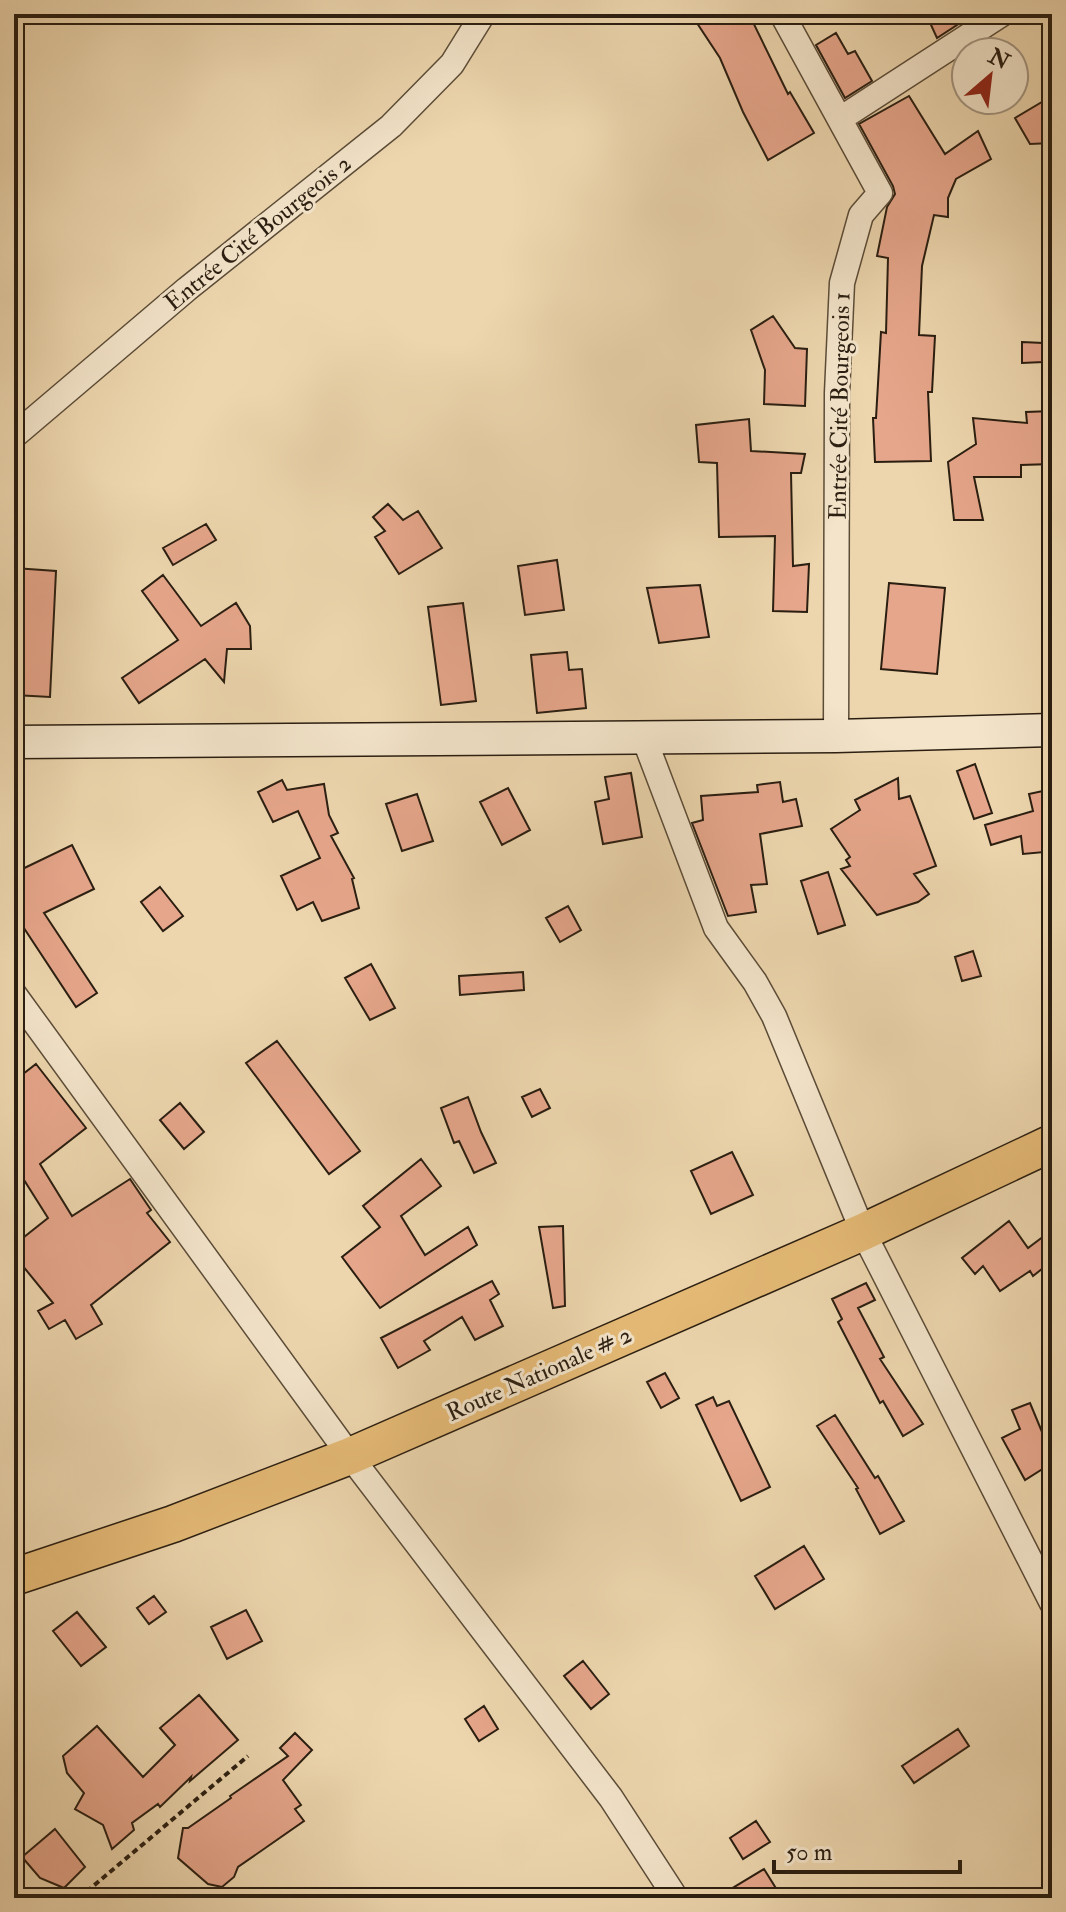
<svg xmlns="http://www.w3.org/2000/svg" width="1066" height="1912" viewBox="0 0 1066 1912" font-family="'IM FELL Double Pica',serif">
<rect width="100%" height="100%" fill="#edd6ae"/>
<filter id="stains"><feTurbulence type="fractalNoise" baseFrequency=".0025" numOctaves="4"/><feColorMatrix values="0 0 0 0 .2 0 0 0 0 .09 0 0 0 0 .02 0 0 0 .5 -.17"/></filter>
<radialGradient id="worn" r=".72"><stop offset=".6" stop-color="#630" stop-opacity="0"/><stop offset="1" stop-color="#630" stop-opacity=".3"/></radialGradient>
<path fill="#e6a68b" stroke="#2a1e11" stroke-width="2" d="M 691,14 L 749,14 L 788,94 L 790,92 L 814,133 L 768,160 L 743,112 L 720,58 Z
M 926,14 L 964,14 L 966,19 L 937,38 Z
M 836,33 L 848,54 L 855,51 L 872,81 L 845,98 L 816,45 Z
M 909,96 L 945,154 L 978,131 L 991,159 L 956,179 L 948,198 L 948,217 L 934,215 L 922,266 L 919,335 L 935,336 L 932,392 L 928,392 L 931,461 L 875,462 L 873,418 L 876,418 L 881,332 L 886,333 L 888,258 L 877,256 L 887,207 L 895,194 L 893,186 L 859,124 Z
M 1052,96 L 1052,143 L 1030,144 L 1015,118 Z
M 773,316 L 795,348 L 807,349 L 805,406 L 764,404 L 765,370 L 751,330 Z
M 1022,342 L 1043,343 L 1043,362 L 1022,363 Z
M 1052,411 L 1052,464 L 1021,465 L 1021,477 L 974,477 L 983,520 L 954,520 L 948,462 L 976,444 L 973,418 L 1027,423 L 1026,412 Z
M 749,419 L 751,451 L 805,454 L 801,473 L 791,473 L 793,566 L 809,564 L 807,612 L 773,611 L 775,536 L 719,537 L 717,463 L 699,462 L 696,425 Z
M 388,504 L 403,520 L 418,511 L 442,548 L 399,574 L 375,537 L 385,531 L 373,517 Z
M 206,524 L 216,540 L 173,565 L 163,548 Z
M 557,560 L 564,610 L 525,615 L 518,566 Z
M 14,568 L 56,571 L 50,697 L 14,695 Z
M 163,575 L 201,626 L 236,603 L 250,626 L 251,649 L 227,649 L 224,682 L 205,659 L 139,703 L 122,678 L 178,640 L 142,591 Z
M 889,583 L 945,588 L 937,674 L 881,669 Z
M 700,585 L 709,637 L 659,643 L 647,588 Z
M 463,603 L 476,701 L 441,705 L 428,607 Z
M 567,652 L 569,670 L 582,669 L 586,708 L 537,713 L 531,655 Z
M 975,764 L 992,813 L 974,819 L 957,771 Z
M 631,773 L 642,837 L 603,844 L 595,802 L 609,799 L 605,777 Z
M 898,778 L 899,799 L 910,796 L 936,866 L 914,874 L 929,894 L 918,902 L 877,915 L 841,869 L 850,866 L 846,860 L 850,857 L 831,829 L 860,810 L 855,800 Z
M 282,780 L 287,790 L 324,784 L 329,815 L 338,833 L 331,836 L 354,878 L 352,879 L 359,908 L 322,921 L 313,902 L 297,910 L 281,876 L 320,858 L 298,811 L 273,822 L 258,792 Z
M 780,782 L 783,802 L 796,799 L 802,826 L 760,834 L 767,884 L 751,885 L 756,912 L 728,916 L 692,823 L 703,820 L 701,796 L 758,792 L 757,785 Z
M 508,788 L 530,830 L 502,845 L 480,802 Z
M 1052,789 L 1052,856 L 1045,856 L 1044,852 L 1023,854 L 1021,836 L 991,845 L 985,825 L 1033,811 L 1029,794 Z
M 417,794 L 433,841 L 402,851 L 386,804 Z
M 72,845 L 94,889 L 44,913 L 97,993 L 76,1007 L 14,913 L 14,873 Z
M 828,872 L 845,925 L 818,934 L 801,881 Z
M 160,887 L 183,916 L 163,931 L 141,902 Z
M 568,906 L 581,930 L 560,942 L 546,918 Z
M 973,951 L 981,976 L 962,981 L 955,957 Z
M 371,964 L 395,1008 L 370,1020 L 345,978 Z
M 523,972 L 524,990 L 460,995 L 459,976 Z
M 277,1041 L 360,1151 L 329,1174 L 246,1063 Z
M 36,1064 L 86,1128 L 40,1164 L 72,1216 L 130,1179 L 151,1210 L 147,1213 L 170,1242 L 91,1305 L 102,1324 L 76,1339 L 65,1320 L 49,1329 L 38,1311 L 53,1303 L 22,1265 L 14,1272 L 14,1245 L 48,1218 L 24,1180 L 14,1188 L 14,1081 Z
M 540,1089 L 550,1108 L 532,1117 L 522,1097 Z
M 468,1097 L 481,1132 L 496,1163 L 474,1173 L 459,1141 L 454,1143 L 441,1108 Z
M 180,1103 L 204,1132 L 184,1149 L 160,1120 Z
M 732,1152 L 753,1195 L 711,1214 L 691,1171 Z
M 421,1159 L 441,1186 L 401,1216 L 425,1255 L 468,1227 L 477,1245 L 380,1308 L 342,1257 L 380,1227 L 363,1206 Z
M 1009,1221 L 1028,1248 L 1052,1230 L 1052,1261 L 1033,1276 L 1030,1271 L 1000,1291 L 983,1266 L 975,1274 L 962,1258 Z
M 563,1226 L 565,1306 L 553,1308 L 539,1227 Z
M 492,1281 L 499,1294 L 490,1300 L 503,1326 L 475,1340 L 462,1317 L 424,1341 L 430,1350 L 398,1368 L 381,1338 Z
M 866,1283 L 875,1300 L 858,1308 L 884,1357 L 880,1359 L 923,1424 L 903,1436 L 883,1401 L 880,1403 L 838,1322 L 842,1319 L 832,1299 Z
M 665,1373 L 679,1398 L 661,1408 L 647,1382 Z
M 713,1397 L 717,1406 L 729,1401 L 770,1487 L 741,1501 L 696,1405 Z
M 1030,1403 L 1052,1456 L 1052,1463 L 1025,1480 L 1002,1438 L 1020,1429 L 1012,1410 Z
M 835,1415 L 875,1478 L 878,1476 L 904,1521 L 880,1534 L 856,1489 L 858,1488 L 817,1426 Z
M 804,1546 L 824,1579 L 775,1609 L 755,1576 Z
M 154,1596 L 166,1612 L 149,1624 L 137,1608 Z
M 246,1610 L 262,1641 L 227,1659 L 211,1627 Z
M 77,1612 L 106,1647 L 81,1666 L 53,1631 Z
M 583,1661 L 609,1694 L 591,1709 L 564,1676 Z
M 199,1695 L 238,1740 L 190,1781 L 191,1777 L 160,1807 L 158,1804 L 132,1823 L 134,1830 L 112,1849 L 103,1825 L 75,1809 L 84,1793 L 67,1773 L 63,1756 L 97,1726 L 143,1777 L 175,1745 L 160,1728 Z
M 484,1706 L 498,1729 L 479,1741 L 465,1719 Z
M 958,1729 L 969,1746 L 914,1783 L 902,1766 Z
M 295,1733 L 312,1750 L 283,1780 L 301,1805 L 295,1809 L 304,1821 L 238,1867 L 234,1877 L 222,1887 L 208,1884 L 178,1858 L 183,1828 L 188,1828 L 231,1798 L 230,1796 L 288,1756 L 280,1748 Z
M 756,1821 L 770,1842 L 743,1859 L 730,1838 Z
M 55,1829 L 85,1867 L 64,1888 L 40,1878 L 22,1857 Z
M 764,1869 L 777,1890 L 763,1898 L 716,1898 Z"/>
<g fill="none" stroke-linecap="round" stroke-linejoin="round">
<defs>
<path id="street" d="M 782,14 L 880,193 L 861,215 L 842,283 L 837,393 L 836,736
M 840,119 L 1002,14
M 14,436 L 187,289 L 391,126 L 452,64 L 483,14
M 644,738 L 716,928 L 755,982 L 774,1016 L 863,1232 L 1052,1603
M 14,994 L 350,1456 L 611,1798 L 676,1898"/>
<path id="secondary" d="M 14,742 L 836,736 L 1052,730"/>
<path id="primary" d="M 14,1577 L 173,1524 L 350,1456 L 863,1232 L 1052,1143"/>
</defs>
<use href="#street" stroke="#5b4c38" stroke-width="27"/>
<use href="#secondary" stroke="#2a1e11" stroke-width="35"/>
<use href="#primary" stroke="#2a1e11" stroke-width="39"/>
<path stroke="#2a1e11" stroke-width="4" stroke-dasharray="6 4" stroke-linecap="butt" d="M 79,1898 L 248,1756
M 362,1898 L 373,1889"/>
<use href="#street" stroke="#f3e4ca" stroke-width="24"/>
<use href="#secondary" stroke="#f3e4ca" stroke-width="32"/>
<use href="#primary" stroke="#e6bb77" stroke-width="36"/>
</g>
<g text-anchor="middle" dominant-baseline="central" stroke-width="6" stroke-linejoin="round" paint-order="stroke">
<g font-size="24" fill="#2a1e11" stroke="#f3e4ca">
<text transform="translate(258 233) rotate(-39)">Entrée Cité Bourgeois 2</text>
<text transform="translate(840 406) rotate(-89)">Entrée Cité Bourgeois 1</text>
<text transform="translate(539 1374) rotate(-24)">Route Nationale # 2</text>
</g>
</g>
<rect width="1066" height="1912" fill="none" stroke="#edd6ae" stroke-width="48"/>
<rect x="16" y="16" width="1034" height="1880" fill="none" stroke="#2a1e11" stroke-width="4"/>
<rect x="24" y="24" width="1018" height="1864" fill="none" stroke="#2a1e11" stroke-width="2"/>
<g transform="translate(990 76) rotate(28)"><circle r="38" fill="#f3e4ca" stroke="#a39580" stroke-width="2"/>
<path d="M0-6L14 30L0 20L-14 30Z" fill="#8f2418"/>
<text y="-12" font-size="22" font-weight="bold" text-anchor="middle" fill="#2a1e11">N</text>
</g>
<path d="M774 1860v12h186v-12" fill="none" stroke="#2a1e11" stroke-width="4"/>
<text x="786" y="1860" font-size="24" fill="#2a1e11" stroke="#f3e4ca" stroke-width="6" paint-order="stroke">50 m</text>
<rect width="100%" height="100%" filter="url(#stains)"/>
<rect width="100%" height="100%" fill="url(#worn)"/>
</svg>
